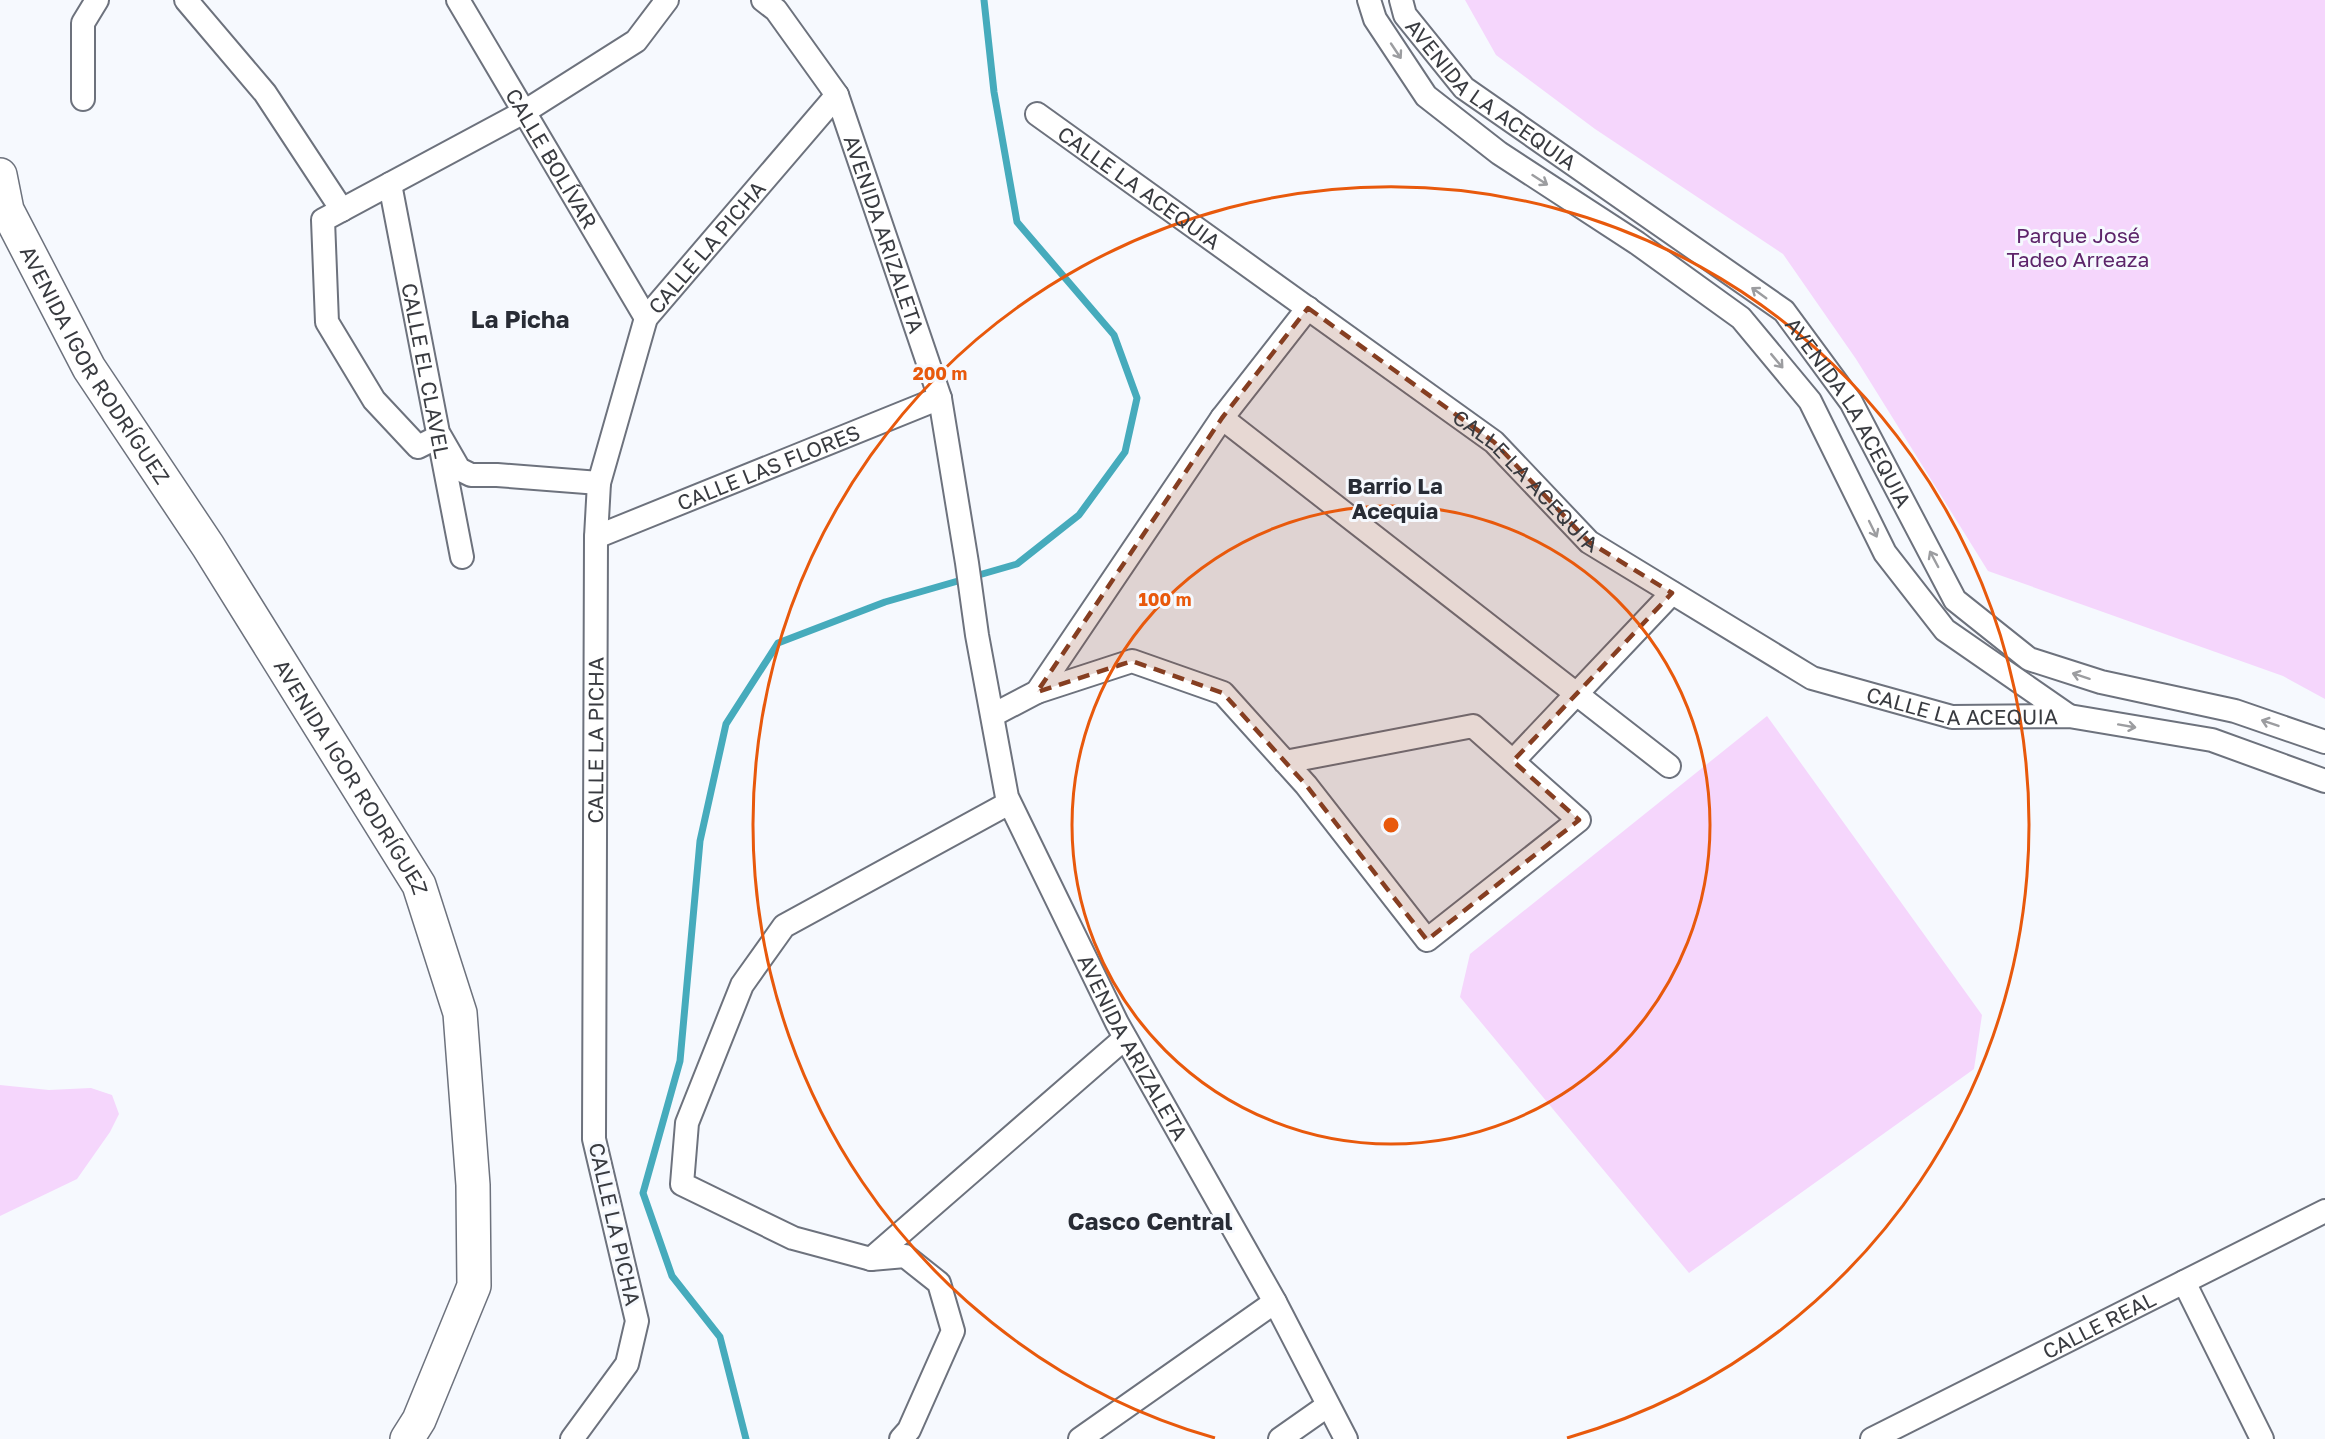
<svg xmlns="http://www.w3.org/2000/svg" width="2325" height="1439" viewBox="0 0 2325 1439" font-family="'Golos Text',sans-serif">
<rect width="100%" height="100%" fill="#f6f9fe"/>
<path fill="#f5d6fc" d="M 1465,0 L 2325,0 L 2325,699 L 2283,676 L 1988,571 L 1856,359 L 1783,254 L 1595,129 L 1496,55 Z
M 1767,716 L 1982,1015 L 1974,1069 L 1689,1273 L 1460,997 L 1470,954 Z
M 0,1085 L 49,1090 L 91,1088 L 112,1095 L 119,1114 L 110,1132 L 77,1179 L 0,1216 Z"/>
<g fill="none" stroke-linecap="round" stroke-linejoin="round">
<path stroke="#46abbc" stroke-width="7" d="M 746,1439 L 720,1337 L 672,1276 L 643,1193 L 680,1061 L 700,841 L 726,724 L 778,643 L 885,602 L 1017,564 L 1079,515 L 1125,452 L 1137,398 L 1114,335 L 1017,222 L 994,92 L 984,0"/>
<defs>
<g id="street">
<path d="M 186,0 L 265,93 L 342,210"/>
<path id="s1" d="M 458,0 L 646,318"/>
<path id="s2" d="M 763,0 L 776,10 L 837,95 L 940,398 L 967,563 L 977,635 L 1007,797 L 1117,1023 L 1275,1302 L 1346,1439"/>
<path d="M 1369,0 L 1375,19 L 1426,96 L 1499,153 L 1637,243 L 1741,318 L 1810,401 L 1885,553 L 1945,630 L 2069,716"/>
<path id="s3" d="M 1401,0 L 1405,15 L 1464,88 L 1784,311 L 1851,402 L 1955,600 L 2029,659 L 2101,682 L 2235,711 L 2325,742"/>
<path d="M 83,99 L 83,23 L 97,0"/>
<path id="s4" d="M 1037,114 L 1494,442 L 1589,542 L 1812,678 L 1952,717 L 2069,716 L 2212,740 L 2325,781"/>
<path id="s5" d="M 390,184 L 462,557"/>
<path d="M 1222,418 L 1669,766"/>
<path d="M 599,483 L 497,475 L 471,475 L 459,469 L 440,436 L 418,447 L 374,400 L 327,322 L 323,220 L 524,112 L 636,41 L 667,0"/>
<path id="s6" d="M 596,537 L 940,398"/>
<path d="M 1037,692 L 1132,661 L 1223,693 L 1306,785 L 1427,940 L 1579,820 L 1473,726 L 1285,762"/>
<path d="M 993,715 L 1037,692 L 1222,418 L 1308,308"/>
<path d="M 1513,761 L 1672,593"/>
<path d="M 871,1259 L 1125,1038"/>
<path d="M 2184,1282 L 2262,1439"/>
<path id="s7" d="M 572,1439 L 627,1364 L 637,1321 L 594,1139 L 596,537 L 599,483 L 646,318 L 837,95"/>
<path d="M 901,1439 L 909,1430 L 953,1331 L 939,1283 L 905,1256 L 871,1259 L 793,1238 L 682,1184 L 687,1123 L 742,985 L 784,926 L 1009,803"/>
<path d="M 1080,1439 L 1275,1302"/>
<path d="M 1280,1439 L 1327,1406"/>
<path id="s8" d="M 1872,1439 L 2325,1211"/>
</g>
<g id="highway">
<path id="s9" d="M 0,175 L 7,210 L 89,368 L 208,546 L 419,885 L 460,1013 L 473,1185 L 474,1286 L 419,1420 L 407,1439"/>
</g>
</defs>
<use href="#street" stroke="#6d727d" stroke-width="26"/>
<use href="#highway" stroke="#6d727d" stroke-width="36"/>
<use href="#street" stroke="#fff" stroke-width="22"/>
<use href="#highway" stroke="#fff" stroke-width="33"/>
</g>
<defs><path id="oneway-shaft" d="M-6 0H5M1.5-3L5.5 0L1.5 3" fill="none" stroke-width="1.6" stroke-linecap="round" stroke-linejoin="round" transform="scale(1.5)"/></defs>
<g stroke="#9c9da0">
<use href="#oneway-shaft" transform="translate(1396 51) rotate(56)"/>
<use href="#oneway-shaft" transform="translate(1540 180) rotate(33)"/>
<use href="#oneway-shaft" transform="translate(1759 293) rotate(-144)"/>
<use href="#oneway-shaft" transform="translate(1777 361) rotate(50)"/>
<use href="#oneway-shaft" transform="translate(1873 529) rotate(64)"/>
<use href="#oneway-shaft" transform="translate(1934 559) rotate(-118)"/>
<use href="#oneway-shaft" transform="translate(2081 676) rotate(-162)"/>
<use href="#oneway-shaft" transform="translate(2270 723) rotate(-161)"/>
<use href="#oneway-shaft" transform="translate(2127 726) rotate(10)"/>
</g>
<path fill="#863e21" fill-opacity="0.2" stroke="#863e21" stroke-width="4.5" stroke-dasharray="12 8" stroke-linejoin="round" d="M 1308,308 L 1494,442 L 1589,542 L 1672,593 L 1513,761 L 1579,820 L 1427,940 L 1306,785 L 1223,693 L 1132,661 L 1037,692 L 1222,418 Z"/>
<g fill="none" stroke="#e8590c" stroke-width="3">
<circle cx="1391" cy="825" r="319"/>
<path d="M1215 1438A638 638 0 1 1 1567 1438"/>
</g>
<g text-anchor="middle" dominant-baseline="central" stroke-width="6" stroke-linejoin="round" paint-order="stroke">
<g font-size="21" fill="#393b40" stroke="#f6f9fe">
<text stroke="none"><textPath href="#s3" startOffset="134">AVENIDA LA ACEQUIA</textPath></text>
<text stroke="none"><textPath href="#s1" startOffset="184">CALLE BOLÍVAR</textPath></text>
<text stroke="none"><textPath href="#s4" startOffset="126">CALLE LA ACEQUIA</textPath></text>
<text stroke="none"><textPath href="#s2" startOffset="268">AVENIDA ARIZALETA</textPath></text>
<text stroke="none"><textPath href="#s7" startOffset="1245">CALLE LA PICHA</textPath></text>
<text stroke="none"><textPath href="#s9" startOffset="214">AVENIDA IGOR RODRÍGUEZ</textPath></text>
<text stroke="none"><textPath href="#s5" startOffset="190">CALLE EL CLAVEL</textPath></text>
<text stroke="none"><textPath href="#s3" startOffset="620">AVENIDA LA ACEQUIA</textPath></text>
<text stroke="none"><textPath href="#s6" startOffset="186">CALLE LAS FLORES</textPath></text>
<text stroke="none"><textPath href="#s4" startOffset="612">CALLE LA ACEQUIA</textPath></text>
<text stroke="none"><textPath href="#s4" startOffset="1116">CALLE LA ACEQUIA</textPath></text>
<text stroke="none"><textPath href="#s7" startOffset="723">CALLE LA PICHA</textPath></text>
<text stroke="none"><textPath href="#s9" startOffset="700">AVENIDA IGOR RODRÍGUEZ</textPath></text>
<text stroke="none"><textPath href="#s2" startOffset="1126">AVENIDA ARIZALETA</textPath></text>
<text transform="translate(615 1224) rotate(77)">CALLE LA PICHA</text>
<text stroke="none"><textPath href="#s8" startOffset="254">CALLE REAL</textPath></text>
</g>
<g font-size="21" fill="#5d256a" stroke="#f6f9fe">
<text x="2078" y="235">Parque José<tspan x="2078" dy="24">Tadeo Arreaza</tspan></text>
</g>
<g font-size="22" font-weight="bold" fill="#282c35" stroke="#f6f9fe">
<text x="1395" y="485">Barrio La<tspan x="1395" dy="25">Acequia</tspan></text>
</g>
<g font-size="24" font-weight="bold" fill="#282c35" stroke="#f6f9fe">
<text x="520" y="318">La Picha</text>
<text x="1150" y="1220">Casco Central</text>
</g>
</g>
<circle cx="1391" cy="825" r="9" fill="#e8590c" stroke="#f6f9fe" stroke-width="3"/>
<g font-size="18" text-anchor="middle" font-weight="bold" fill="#e8590c" stroke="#f6f9fe" stroke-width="6" stroke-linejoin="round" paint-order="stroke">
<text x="940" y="380">200 m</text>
<text x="1165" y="606">100 m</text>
</g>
</svg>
